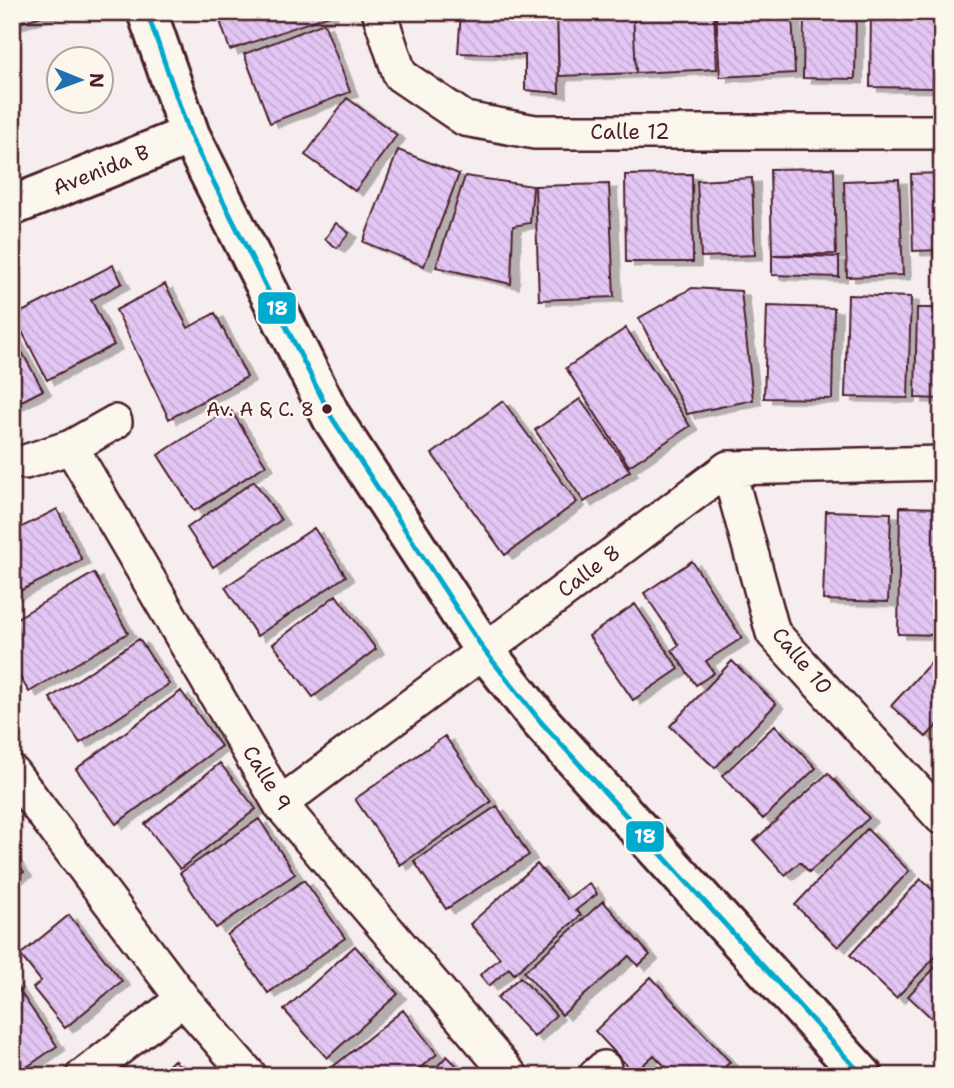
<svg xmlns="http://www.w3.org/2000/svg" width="954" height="1088" viewBox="0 0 954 1088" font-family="'Shantell Sans',sans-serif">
<defs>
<pattern id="building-back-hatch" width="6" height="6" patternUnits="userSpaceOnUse" patternTransform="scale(1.75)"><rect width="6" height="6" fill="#e3c6f4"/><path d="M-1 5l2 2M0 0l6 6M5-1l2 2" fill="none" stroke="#c4aad1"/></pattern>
<filter id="shadow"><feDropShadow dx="8" dy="4.5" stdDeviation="0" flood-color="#0004"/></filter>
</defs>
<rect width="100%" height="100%" fill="#f6edee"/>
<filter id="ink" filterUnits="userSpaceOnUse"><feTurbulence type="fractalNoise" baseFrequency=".0143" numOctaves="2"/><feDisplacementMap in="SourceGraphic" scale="14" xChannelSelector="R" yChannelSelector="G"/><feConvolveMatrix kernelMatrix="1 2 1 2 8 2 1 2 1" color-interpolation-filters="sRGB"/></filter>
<g filter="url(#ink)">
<path fill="url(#building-back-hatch)" stroke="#4a1f2b" stroke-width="2" filter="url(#shadow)" d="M 12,12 L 55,12 L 12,25 Z
M 217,12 L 329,12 L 330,15 L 230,50 Z
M 461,12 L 557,12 L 559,93 L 525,90 L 525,55 L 458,53 Z
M 557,12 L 633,12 L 636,73 L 559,76 Z
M 633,12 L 714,12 L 717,69 L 636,73 Z
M 716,12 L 792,12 L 795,73 L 720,77 Z
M 804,12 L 856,12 L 855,79 L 803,78 Z
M 871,12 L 935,12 L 933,88 L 870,87 Z
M 324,23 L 350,92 L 270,123 L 244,54 Z
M 347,98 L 397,135 L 355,191 L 305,155 Z
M 398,150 L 459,174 L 424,266 L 363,242 Z
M 834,168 L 836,254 L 772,255 L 770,169 Z
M 942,173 L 942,282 L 941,282 L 940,250 L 913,251 L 911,174 Z
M 692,174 L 693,262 L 626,262 L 625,175 Z
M 465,176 L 533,186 L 530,223 L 513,226 L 511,284 L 436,267 Z
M 752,178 L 755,255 L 701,257 L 697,181 Z
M 899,179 L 903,275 L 847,277 L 844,181 Z
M 609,184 L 614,297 L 539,300 L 535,186 Z
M 336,223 L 349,233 L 337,248 L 325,239 Z
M 772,255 L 839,257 L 839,277 L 772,275 Z
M 113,265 L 122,283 L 91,300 L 114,345 L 47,380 L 14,316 Z
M 165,284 L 188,328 L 215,313 L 247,377 L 169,419 L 116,310 Z
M 692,288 L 741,291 L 753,400 L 687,414 L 639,318 Z
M 848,295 L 911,297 L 908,398 L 845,397 Z
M 767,306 L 834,308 L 832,399 L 764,398 Z
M 917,308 L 942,308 L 942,399 L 915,398 Z
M 626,328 L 690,426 L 629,466 L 566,368 Z
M 12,334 L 43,390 L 12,406 Z
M 580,399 L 630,471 L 584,502 L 535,430 Z
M 503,401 L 577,502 L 505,555 L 432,454 Z
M 230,409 L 266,465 L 194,511 L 158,455 Z
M 254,481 L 281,520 L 213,567 L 187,528 Z
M 900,507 L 942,508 L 942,635 L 898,634 Z
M 57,509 L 82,560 L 12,595 L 12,532 Z
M 826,511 L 891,513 L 888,602 L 823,600 Z
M 314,528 L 346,576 L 257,636 L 225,587 Z
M 692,561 L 742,638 L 706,661 L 714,673 L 696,685 L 672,650 L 679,645 L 644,593 Z
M 94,573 L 128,633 L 29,692 L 12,664 L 12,621 Z
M 336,595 L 376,649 L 313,697 L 273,644 Z
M 635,604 L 679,669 L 633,700 L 589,636 Z
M 139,639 L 169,684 L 80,743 L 50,698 Z
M 942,650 L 942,720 L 926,737 L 891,706 Z
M 732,661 L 776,704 L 715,768 L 670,726 Z
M 181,691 L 221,746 L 116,824 L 76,769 Z
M 775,725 L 816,768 L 763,819 L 722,776 Z
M 445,736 L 491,802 L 400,865 L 355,799 Z
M 220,763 L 256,809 L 180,869 L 145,824 Z
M 828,773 L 869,818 L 809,872 L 800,862 L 785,875 L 754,841 Z
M 497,806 L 529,855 L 446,909 L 414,861 Z
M 259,819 L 295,874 L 216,928 L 180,873 Z
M 867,829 L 909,871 L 838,947 L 795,905 Z
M 12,856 L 24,872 L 12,880 Z
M 537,864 L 567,899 L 589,883 L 597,894 L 576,910 L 581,915 L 514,974 L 509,968 L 489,986 L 480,975 L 500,958 L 470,924 Z
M 921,879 L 942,899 L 942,950 L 896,998 L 850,955 Z
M 304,880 L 345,938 L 268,993 L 227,935 Z
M 603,901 L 650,955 L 638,966 L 629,956 L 562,1015 L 524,972 Z
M 69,915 L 122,981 L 65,1028 L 33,988 L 41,981 L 20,955 Z
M 355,946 L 398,994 L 327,1058 L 284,1010 Z
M 942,960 L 942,1028 L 908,996 Z
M 520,977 L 556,1015 L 534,1037 L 497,998 Z
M 651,977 L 730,1062 L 716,1076 L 674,1076 L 654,1055 L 634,1073 L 595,1031 Z
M 12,980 L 57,1046 L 14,1076 L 12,1076 Z
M 403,1010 L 437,1054 L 410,1076 L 334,1076 L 329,1070 Z
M 447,1056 L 467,1076 L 428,1076 Z
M 174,1060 L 189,1076 L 157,1076 Z
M 133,1069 L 140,1076 L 126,1076 Z"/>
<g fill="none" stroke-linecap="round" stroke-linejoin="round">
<defs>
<path id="street" d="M 379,12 L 400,75 L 465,119 L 535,132 L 942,132
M 71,447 L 280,804 L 511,1076
M 25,462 L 71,447 L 115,422
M 728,468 L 773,633 L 942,818
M 12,772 L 183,999 L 250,1076
M 280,804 L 728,468 L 942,463
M 83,1076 L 183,999
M 595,1076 L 604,1068"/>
<path id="secondary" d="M 147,12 L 190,135 L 332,418 L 484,650 L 541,722 L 863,1076
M 12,206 L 190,135"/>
</defs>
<use href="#street" stroke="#4a1f2b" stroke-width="38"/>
<use href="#secondary" stroke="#4a1f2b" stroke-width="44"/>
<use href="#street" stroke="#fbf7ec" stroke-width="33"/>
<use href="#secondary" stroke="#fbf7ec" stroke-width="38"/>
<defs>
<path id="bus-1" d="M 147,12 L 190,135 L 332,418 L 484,650 L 541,722 L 863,1076"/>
</defs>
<use href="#bus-1" stroke="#fbf7ec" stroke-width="10"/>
<use href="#bus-1" stroke="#00a9ce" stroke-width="5"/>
</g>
</g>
<circle fill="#4a1f2b" stroke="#fbf7ec" stroke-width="2.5" cx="327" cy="409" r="6"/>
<g text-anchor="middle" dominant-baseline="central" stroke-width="5" stroke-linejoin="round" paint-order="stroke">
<g font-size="19" fill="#4a1f2b" stroke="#fbf7ec" text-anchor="end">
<text x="314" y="409">Av. A &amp; C. 8</text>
</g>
<g font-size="21" fill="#4a1f2b" stroke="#fbf7ec">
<text x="630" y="132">Calle 12</text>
<text transform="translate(101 170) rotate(-22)">Avenida B</text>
<text transform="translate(589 571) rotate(-37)">Calle 8</text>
<text transform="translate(802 661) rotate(50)">Calle 10</text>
<text transform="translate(267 778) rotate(58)">Calle 9</text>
</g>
</g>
<g stroke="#fbf7ec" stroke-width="2.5">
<rect x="257" y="291" width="40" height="34" rx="7" fill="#00a9ce"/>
<rect x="625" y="820" width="40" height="33" rx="7" fill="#00a9ce"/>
</g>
<g font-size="19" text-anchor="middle" font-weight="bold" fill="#fff">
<text x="277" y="315">18</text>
<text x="645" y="843">18</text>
</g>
<rect width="954" height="1088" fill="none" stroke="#fbf7ec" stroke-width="42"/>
<rect x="21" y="21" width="912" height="1046" fill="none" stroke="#4a1f2b" stroke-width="2.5" filter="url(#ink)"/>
<g transform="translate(80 80) rotate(91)"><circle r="33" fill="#fbf7ec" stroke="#b4a19f" stroke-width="2"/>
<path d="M0-5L12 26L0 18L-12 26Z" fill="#1f6fb2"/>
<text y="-10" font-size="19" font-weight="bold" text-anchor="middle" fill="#4a1f2b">N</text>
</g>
</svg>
